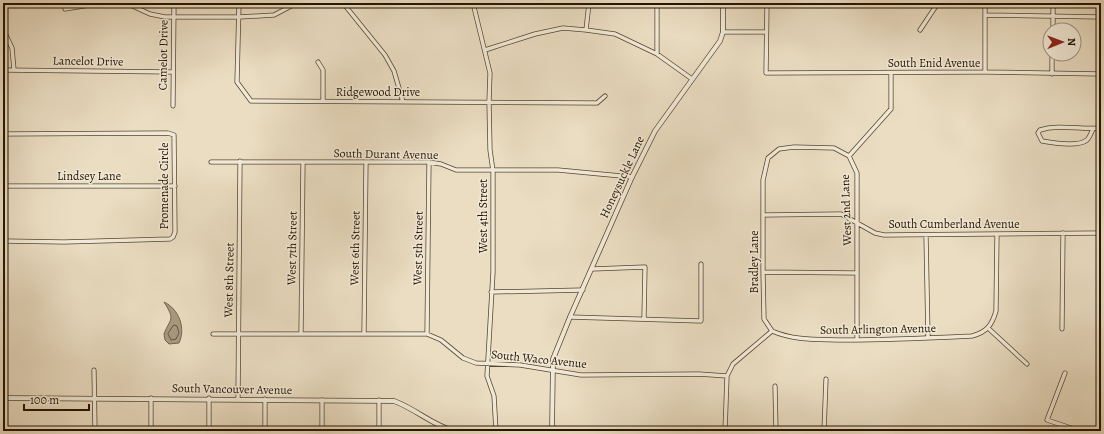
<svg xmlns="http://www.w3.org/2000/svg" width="1104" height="434" viewBox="0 0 1104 434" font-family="Alegreya,serif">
<rect width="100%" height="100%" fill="#eaddc2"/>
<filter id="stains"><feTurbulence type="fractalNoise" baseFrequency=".005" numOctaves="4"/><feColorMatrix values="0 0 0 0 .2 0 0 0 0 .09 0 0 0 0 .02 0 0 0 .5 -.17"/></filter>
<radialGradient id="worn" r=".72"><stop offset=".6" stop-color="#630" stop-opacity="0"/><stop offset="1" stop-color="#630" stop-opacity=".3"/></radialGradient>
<path fill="#a79980" stroke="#73644d" d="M 164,302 C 179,309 186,328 179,343 L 169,344 L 165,340 L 164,334 C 170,318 176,321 164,302 Z"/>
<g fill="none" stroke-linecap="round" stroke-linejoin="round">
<path stroke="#665640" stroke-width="1" d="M 174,325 L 177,326 L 179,333 L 176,339 L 171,340 L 168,334 Z"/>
<defs>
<path id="minor" d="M 126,3 L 150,14 L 165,17 L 239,17 L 274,15 L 297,3
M 239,3 L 237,82 L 251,101 L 597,103 L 605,96
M 343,3 L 385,55 L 394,71 L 403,102
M 473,3 L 490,73 L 489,102 L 490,150 L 493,171 L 493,272 L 487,376 L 494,396 L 496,431
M 767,3 L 766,73 L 985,72 L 1101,74
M 985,3 L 985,72
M 65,9 L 102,3
M 985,15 L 1101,17
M 3,29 L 12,48 L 14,70
M 586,30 L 589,3
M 920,30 L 938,3
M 1053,30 L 1053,3
M 723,32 L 766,32
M 485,50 L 535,34 L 563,28 L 586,30 L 615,34 L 657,54 L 692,79
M 657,54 L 657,3
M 318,62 L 323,70 L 323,101
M 3,70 L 173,72
M 1052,74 L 1052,54
M 173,106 L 174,3
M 1093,129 C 1091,133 1090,137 1087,140 C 1078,147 1053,143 1042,141 L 1038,133 L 1040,130 C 1059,124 1081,130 1101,128
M 3,134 L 168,133 L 174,135 L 175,232 L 173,237 L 170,239 L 64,242 L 3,241
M 849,156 L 857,173 L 857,340
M 849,156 L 891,109 L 891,73
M 211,162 L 429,162 L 441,164 L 456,170 L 558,170 L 632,177
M 3,186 L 175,186
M 764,215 L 841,214 L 875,233 L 884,235 L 1101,233
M 926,235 L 928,338
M 592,269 L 645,267 L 644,318
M 763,272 L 857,273
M 491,292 L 583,290
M 570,317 L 701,321 L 701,264
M 988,328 L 1027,364
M 1062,329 L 1063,233
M 772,331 C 795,341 819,339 844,340 C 887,340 930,338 972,336 C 987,332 992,325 996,311 L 997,234
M 772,331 L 764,319 L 763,272 L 763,180 L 768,158 L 779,149 L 794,147 L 834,148 L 849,156
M 213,334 L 427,334 L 441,340 L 463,358 L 476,363 L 520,365 L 581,375 L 699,374 L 727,376
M 301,334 L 303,162
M 364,334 L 366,162
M 427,334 L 429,162
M 94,370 L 95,431
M 1065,373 L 1047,420 L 1080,431
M 775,386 L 776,431
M 238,399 L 240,161
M 265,399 L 265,431
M 322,400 L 322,431
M 379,400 L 379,431
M 151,431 L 151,398
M 209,431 L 209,398
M 725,431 L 727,376 L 733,364 L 772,331
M 824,431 L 826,379"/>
<path id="tertiary" d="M 3,398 L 394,401 C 416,409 432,425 454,431
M 552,431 L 553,359 L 570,317 L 632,177 L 655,131 L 720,41 L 723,32 L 723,3
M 828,431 L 891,431"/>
</defs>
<use href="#minor" stroke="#564630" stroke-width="5"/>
<use href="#tertiary" stroke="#564630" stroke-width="5.5"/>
<use href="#minor" stroke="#f1e9d7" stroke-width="3.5"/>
<use href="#tertiary" stroke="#f1e9d7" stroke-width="4"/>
</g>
<g text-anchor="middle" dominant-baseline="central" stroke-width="3" stroke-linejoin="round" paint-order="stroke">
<g font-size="12" fill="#251400" stroke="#f1e9d7">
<text transform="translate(163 55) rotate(-89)">Camelot Drive</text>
<text transform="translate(88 61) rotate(1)">Lancelot Drive</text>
<text x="934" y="63">South Enid Avenue</text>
<text x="378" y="92">Ridgewood Drive</text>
<text transform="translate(386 154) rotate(1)">South Durant Avenue</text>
<text x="89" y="176">Lindsey Lane</text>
<text transform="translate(622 177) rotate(-65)">Honeysuckle Lane</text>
<text transform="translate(164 186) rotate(-90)">Promenade Circle</text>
<text transform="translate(846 210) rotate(-92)">West 2nd Lane</text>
<text transform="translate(483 216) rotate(-90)">West 4th Street</text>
<text x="954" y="224">South Cumberland Avenue</text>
<text transform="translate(292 248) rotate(-89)">West 7th Street</text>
<text transform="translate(355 248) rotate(-89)">West 6th Street</text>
<text transform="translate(418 248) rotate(-89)">West 5th Street</text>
<text transform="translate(754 262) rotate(-90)">Bradley Lane</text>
<text transform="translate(229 280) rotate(-89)">West 8th Street</text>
<text transform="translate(878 329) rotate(-1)">South Arlington Avenue</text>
<text transform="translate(539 359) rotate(6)">South Waco Avenue</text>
<text transform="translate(232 389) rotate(1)">South Vancouver Avenue</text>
</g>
</g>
<rect width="1104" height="434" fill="none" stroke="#eaddc2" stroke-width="16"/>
<rect x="4" y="4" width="1096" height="426" fill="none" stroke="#251400" stroke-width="2"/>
<rect x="8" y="8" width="1088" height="418" fill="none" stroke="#251400"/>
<g transform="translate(1062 42) rotate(89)"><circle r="19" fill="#f1e9d7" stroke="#9f9481"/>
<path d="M0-3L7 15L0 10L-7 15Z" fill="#8f2418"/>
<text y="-6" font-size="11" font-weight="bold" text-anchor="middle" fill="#251400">N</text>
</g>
<path d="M24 404v6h65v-6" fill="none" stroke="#251400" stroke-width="2"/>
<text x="30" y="404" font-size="12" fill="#251400" stroke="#f1e9d7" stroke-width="3" paint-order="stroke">100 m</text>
<rect width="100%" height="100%" filter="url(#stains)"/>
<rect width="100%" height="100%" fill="url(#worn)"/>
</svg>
